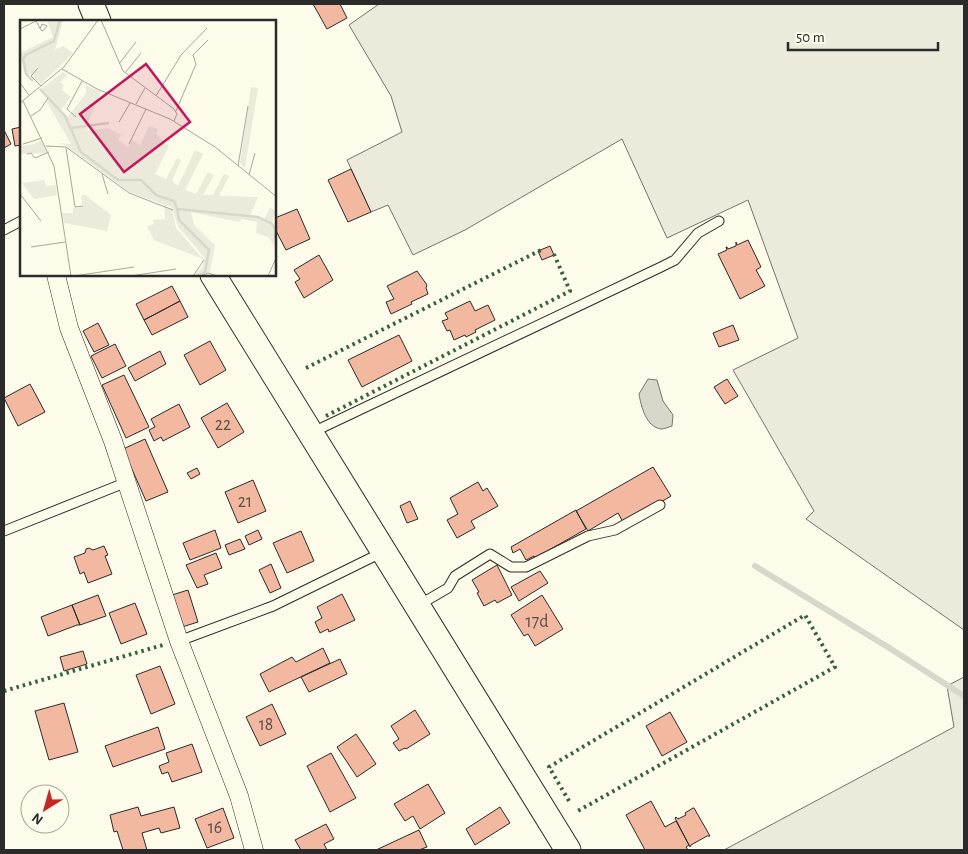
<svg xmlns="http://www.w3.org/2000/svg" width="968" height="854" viewBox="0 0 968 854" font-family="'Alegreya Sans',sans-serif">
<rect width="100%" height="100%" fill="#fdfbea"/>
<path fill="#ecebdb" stroke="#74746e" d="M 379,4 L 964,4 L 964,630 L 806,519 L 814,511 L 733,370 L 798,338 L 748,200 L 667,238 L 622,139 L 465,230 L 413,255 L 388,205 L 371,212 L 347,160 L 402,132 L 391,96 L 349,25 Z
M 964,677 L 964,850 L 724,850 L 954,727 L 947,686 Z"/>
<path fill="#d8d7c9" stroke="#74746e" d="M 648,379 L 657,380 L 663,401 L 673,415 L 672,426 C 669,427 664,429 661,429 C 646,427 641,406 639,394 Z"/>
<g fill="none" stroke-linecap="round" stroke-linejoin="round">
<path stroke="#d8d7c9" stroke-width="6" d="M 755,566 L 891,649 L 964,696"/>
</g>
<path fill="#f2b8a0" stroke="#2b2b2b" d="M 313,4 L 340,4 L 347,18 L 327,29 Z
M 21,127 L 21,145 L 15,146 L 12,129 Z
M 4,130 L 11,144 L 4,148 Z
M 351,169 L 371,212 L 348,222 L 328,180 Z
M 297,209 L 310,239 L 286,250 L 275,229 L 275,218 Z
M 748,240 L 761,267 L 756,270 L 765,286 L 740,299 L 718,254 L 727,250 L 726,247 L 727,247 L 728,249 L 736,246 L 736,242 L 737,245 Z
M 550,246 L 554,255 L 542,260 L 538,251 Z
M 319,255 L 333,280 L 304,298 L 295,282 L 300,279 L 294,270 Z
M 417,271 L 427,285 L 426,288 L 428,294 L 411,302 L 412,304 L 391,314 L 386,302 L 394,299 L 387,286 Z
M 172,286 L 180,301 L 144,320 L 136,304 Z
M 180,301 L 188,317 L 152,335 L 144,320 Z
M 470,301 L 475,311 L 488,305 L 495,320 L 475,330 L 476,332 L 466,337 L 465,335 L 454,340 L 450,330 L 447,331 L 442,321 L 448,319 L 445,313 Z
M 98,323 L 109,345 L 94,352 L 83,331 Z
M 733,325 L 739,340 L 719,347 L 713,333 Z
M 399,335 L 412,361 L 362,387 L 348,360 Z
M 210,341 L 226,370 L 200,385 L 184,355 Z
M 115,344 L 126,366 L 102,378 L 91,356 Z
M 160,351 L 166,364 L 135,381 L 128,368 Z
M 124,375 L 149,427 L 126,438 L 102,385 Z
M 727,379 L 738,396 L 725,404 L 714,387 Z
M 30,384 L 45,412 L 18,426 L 4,398 Z
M 227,403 L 244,432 L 218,448 L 201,418 Z
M 179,404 L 190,427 L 163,441 L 161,437 L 154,441 L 149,430 L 155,427 L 151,419 Z
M 145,439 L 168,492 L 146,501 L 123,449 Z
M 653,467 L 671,496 L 624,524 L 618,513 L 588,531 L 576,511 Z
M 197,468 L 200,474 L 191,479 L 187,473 Z
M 253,480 L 266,511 L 238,523 L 225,492 Z
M 478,482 L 483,491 L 487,488 L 498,506 L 471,521 L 475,528 L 457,538 L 447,520 L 458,514 L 450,498 Z
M 410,501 L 418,519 L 407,523 L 400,506 Z
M 576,510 L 586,529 L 535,558 L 534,556 L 526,560 L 520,549 L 513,553 L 511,547 Z
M 215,530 L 221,548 L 190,560 L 183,543 Z
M 258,530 L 262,539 L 249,545 L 245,536 Z
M 301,531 L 314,561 L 287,573 L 273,543 Z
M 240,539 L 245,549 L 229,555 L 225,545 Z
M 104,546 L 108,555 L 105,556 L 112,574 L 88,583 L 84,572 L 80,574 L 74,557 L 85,553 L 86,549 L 89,548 L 93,550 Z
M 216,553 L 222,568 L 204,575 L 208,584 L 197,588 L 186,565 Z
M 271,564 L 281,588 L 270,593 L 259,570 Z
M 497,565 L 512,595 L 497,603 L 495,600 L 484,606 L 477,593 L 479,592 L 472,580 Z
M 540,571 L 548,583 L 519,601 L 511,587 Z
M 188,590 L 198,622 L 182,627 L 172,595 Z
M 342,594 L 355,620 L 329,632 L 328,629 L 320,633 L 315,622 L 322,618 L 317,607 Z
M 98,595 L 106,616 L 80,625 L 72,605 Z
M 542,595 L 563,629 L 535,646 L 528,634 L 524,636 L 511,615 Z
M 135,603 L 147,634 L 121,644 L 109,613 Z
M 72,605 L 80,625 L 77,625 L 48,636 L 41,617 Z
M 323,648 L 330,663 L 269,692 L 260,674 L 292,657 L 296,662 Z
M 83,651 L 87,664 L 64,671 L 60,657 Z
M 340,659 L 347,674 L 309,692 L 301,677 Z
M 160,666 L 175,704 L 151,714 L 136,675 Z
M 64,703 L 78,752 L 49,760 L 35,711 Z
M 272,704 L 286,734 L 260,746 L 246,717 Z
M 415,710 L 430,734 L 406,749 L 405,748 L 399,751 L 393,743 L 399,739 L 391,726 Z
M 670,712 L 687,742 L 662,756 L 646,726 Z
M 158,727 L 165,749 L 113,767 L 105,746 Z
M 356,734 L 376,764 L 357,777 L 337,747 Z
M 192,744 L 202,772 L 172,782 L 168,772 L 162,774 L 159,766 L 169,762 L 166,753 Z
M 331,753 L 356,798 L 330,812 L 307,766 Z
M 428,784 L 445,813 L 420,829 L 413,816 L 405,821 L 394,804 Z
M 651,801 L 665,827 L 676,821 L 689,845 L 686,847 L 688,850 L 645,850 L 626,815 Z
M 138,807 L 141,816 L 174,807 L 180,828 L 161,833 L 159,828 L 142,833 L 147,850 L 123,850 L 117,831 L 114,832 L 110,815 Z
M 500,807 L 510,823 L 475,845 L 466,829 Z
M 223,808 L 234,838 L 207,848 L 195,819 Z
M 693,808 L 694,808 L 710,836 L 707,836 L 691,845 L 690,847 L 675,818 L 676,817 L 678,819 L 686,815 L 685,813 Z
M 326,824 L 334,839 L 324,844 L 327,850 L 301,850 L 295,840 Z
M 419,830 L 427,847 L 419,850 L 376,850 Z"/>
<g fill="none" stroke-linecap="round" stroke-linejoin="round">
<defs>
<path id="lane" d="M 4,230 L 21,221
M 313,432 L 661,267 L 675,260 L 698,233 L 719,221
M 4,531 L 127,482
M 419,605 L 448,588 L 455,576 L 490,554 L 511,567 L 526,567 L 588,536 L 615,530 L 660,505
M 179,641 L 273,606 L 383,552"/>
<path id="street" d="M 56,275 L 69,328 L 113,441 L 179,641 L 239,796 L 254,850"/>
<path id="secondary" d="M 91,4 L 98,21
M 213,275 L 568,850"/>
</defs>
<use href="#lane" stroke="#2b2b2b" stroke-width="11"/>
<use href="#street" stroke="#2b2b2b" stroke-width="19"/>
<use href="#secondary" stroke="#2b2b2b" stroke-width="27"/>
<use href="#lane" stroke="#fdfbea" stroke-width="9"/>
<use href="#street" stroke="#fdfbea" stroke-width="18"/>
<use href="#secondary" stroke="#fdfbea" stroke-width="25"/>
<path stroke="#34623c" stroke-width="4" stroke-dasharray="2.5 4" stroke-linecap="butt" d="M 306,368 L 541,250
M 326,416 L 570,291 L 553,252
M 4,691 L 163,645
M 569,801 L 549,767 L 805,615 L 835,667 L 576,812"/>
</g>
<g text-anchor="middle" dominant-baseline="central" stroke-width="4" stroke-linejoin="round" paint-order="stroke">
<g font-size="18" fill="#5d4e48">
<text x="223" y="425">22</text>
<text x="245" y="502">21</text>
<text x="537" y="622">17d</text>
<text x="266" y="725">18</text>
<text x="215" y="828">16</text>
</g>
</g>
<g transform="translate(20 20)">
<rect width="256" height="256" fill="#fdfbea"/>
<path d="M 27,0 L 43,0 L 35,30 L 43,26 L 53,33 L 21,64 L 10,54 L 6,55 L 0,33 L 33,17 ZM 43,52 L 48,55 L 40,62 L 44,65 L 42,70 L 51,77 L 41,90 L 48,97 L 66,73 L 66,65 L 81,72 L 68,102 L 70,104 L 67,111 L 88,108 L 101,115 L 98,120 L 108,127 L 112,120 L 120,125 L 129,106 L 138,109 L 136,114 L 149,126 L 135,154 L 146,159 L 157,138 L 161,140 L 152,161 L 158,166 L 175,130 L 183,134 L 165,170 L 176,174 L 188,152 L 194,155 L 183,175 L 193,175 L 204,154 L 209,156 L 199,176 L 238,177 L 230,196 L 244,199 L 250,188 L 256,191 L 252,203 L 256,210 L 256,227 L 248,217 L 236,213 L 237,202 L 222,199 L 219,202 L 171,192 L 174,205 L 195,225 L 190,252 L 173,256 L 183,246 L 184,237 L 159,208 L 151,187 L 109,172 L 45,125 L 38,123 L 51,124 L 26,81 L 29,77 L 21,69 ZM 231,67 L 238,68 L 225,148 L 220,143 ZM 0,118 L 2,126 L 15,124 L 21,120 L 27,133 L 0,134 ZM 24,160 L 26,166 L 36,165 L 37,175 L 14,179 L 2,163 ZM 65,175 L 91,195 L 87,211 L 44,203 L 42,193 L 53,193 L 53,188 L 63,187 L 61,176 ZM 144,185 L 152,190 L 156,208 L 183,239 L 134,220 L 127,206 L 134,204 L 133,200 L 145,199 Z" fill="#ecebdb"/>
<path fill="none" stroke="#d8d7c9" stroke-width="2.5" d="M 13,61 L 6,54 L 3,39 L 6,35 L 34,21 L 40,0M 20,69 L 45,96 L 61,132 L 98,160 L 121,160 L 136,175 L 154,181 L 157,189 L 238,197 L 252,204 L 256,210 L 255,219M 51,108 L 89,103M 157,189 L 159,200 L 189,230 L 185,252 L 178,256"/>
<path fill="none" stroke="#a9a89e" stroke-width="1" d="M 81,0 L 103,51 L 154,89 L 157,94 L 154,101M 16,1 L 21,10 L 23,11 L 27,6 L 22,4 L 20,9M 0,9 L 18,0M 99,44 L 116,22M 18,48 L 11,56 L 21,66M 42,49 L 77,69 L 150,99 L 195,127 L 257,177M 105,53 L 121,33M 0,63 L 9,75M 136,76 L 161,35 L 187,8M 3,81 L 34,146 L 51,256M 0,83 L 44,47 L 78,0M 116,84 L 125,68M 156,91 L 176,44 L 173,35 L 188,20M 11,96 L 20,90 L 28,78M 56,97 L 47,89 L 62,61M 99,102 L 110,83M 3,124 L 22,118M 109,124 L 126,89M 26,126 L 46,127 L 109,173 L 153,190M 46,128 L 55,187 L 63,186M 7,134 L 11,133 L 15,138 L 29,132M 218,146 L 228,86M 82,154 L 88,174M 229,155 L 235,133M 0,174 L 21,201M 11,227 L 45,222M 54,256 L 114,247M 111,256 L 156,249M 173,256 L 184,240M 181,256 L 188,253 L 197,256M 248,256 L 257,236"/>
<path fill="#c2185b" fill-opacity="0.15" stroke="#c2185b" stroke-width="2.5" d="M 126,44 L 170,102 L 104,152 L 60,94 Z"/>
<rect width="256" height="256" fill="none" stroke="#2b2b2b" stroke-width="2.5"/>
</g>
<rect width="968" height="854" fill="none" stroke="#2b2b2b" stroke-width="10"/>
<g transform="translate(45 809) rotate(217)"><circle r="24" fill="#fdfbea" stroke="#a9a89e"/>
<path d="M0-4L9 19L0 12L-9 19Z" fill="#c62828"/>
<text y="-8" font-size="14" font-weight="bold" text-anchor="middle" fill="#2b2b2b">N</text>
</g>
<path d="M788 42v8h150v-8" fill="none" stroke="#2b2b2b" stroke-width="2.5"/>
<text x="796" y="42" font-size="15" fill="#2b2b2b" stroke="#fdfbea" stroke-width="4" paint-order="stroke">50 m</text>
</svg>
